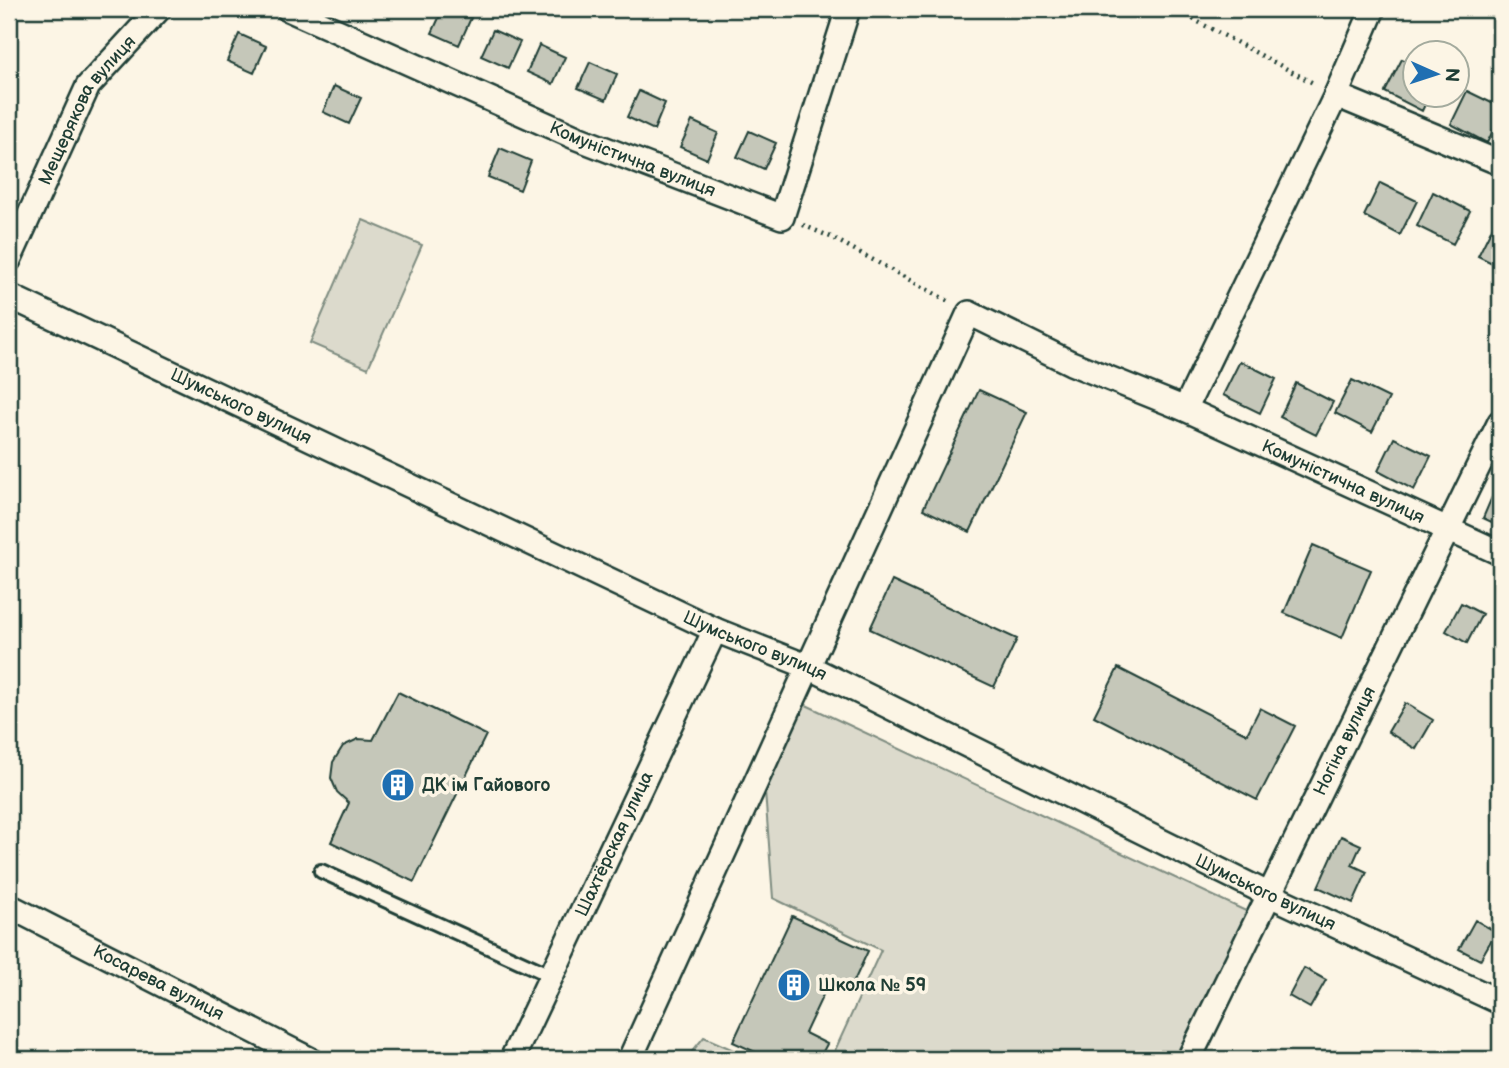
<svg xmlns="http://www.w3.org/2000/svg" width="1509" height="1068" viewBox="0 0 1509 1068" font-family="'Balsamiq Sans',sans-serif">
<rect width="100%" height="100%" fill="#fcf5e5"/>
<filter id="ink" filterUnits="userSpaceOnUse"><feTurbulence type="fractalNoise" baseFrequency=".0143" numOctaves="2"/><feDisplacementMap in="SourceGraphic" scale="14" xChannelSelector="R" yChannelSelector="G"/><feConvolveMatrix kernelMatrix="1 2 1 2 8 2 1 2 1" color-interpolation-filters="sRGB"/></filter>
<g filter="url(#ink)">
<path fill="#dcdacc" stroke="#7e8c80" stroke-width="2" d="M 363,220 L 422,245 L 368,368 L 310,343 Z
M 804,704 L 1248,912 L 1174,1059 L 831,1059 L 881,950 L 773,898 L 764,778 Z
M 704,1037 L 754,1059 L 686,1059 Z"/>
<path fill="#c5c7b9" stroke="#1f3d34" stroke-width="2" d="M 443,9 L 450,9 L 471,18 L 459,45 L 432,33 Z
M 493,30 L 520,42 L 508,68 L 481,56 Z
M 239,34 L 266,46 L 254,73 L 227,61 Z
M 539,45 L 565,57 L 553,84 L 527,72 Z
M 1402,59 L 1414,65 L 1414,94 L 1430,94 L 1422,111 L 1385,92 Z
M 590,62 L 617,74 L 606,100 L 578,88 Z
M 334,86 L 361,98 L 349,124 L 323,112 Z
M 639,91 L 665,103 L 654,130 L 627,117 Z
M 1467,91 L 1500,107 L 1500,117 L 1487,143 L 1451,124 Z
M 692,121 L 718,133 L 707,159 L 680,147 Z
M 749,131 L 776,143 L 764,169 L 737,157 Z
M 500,148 L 531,161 L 520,190 L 488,177 Z
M 1380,183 L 1417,201 L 1400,235 L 1364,216 Z
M 1433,192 L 1470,211 L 1453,244 L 1417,226 Z
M 1495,222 L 1500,225 L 1500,267 L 1478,256 Z
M 1240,361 L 1276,379 L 1260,413 L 1223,395 Z
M 1352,380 L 1389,398 L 1372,432 L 1335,413 Z
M 1296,383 L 1333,402 L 1316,435 L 1280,417 Z
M 979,390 L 1027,412 L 970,532 L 923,509 Z
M 1394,438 L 1431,456 L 1414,490 L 1378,471 Z
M 1495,490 L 1500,493 L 1500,526 L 1483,518 Z
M 1313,545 L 1371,570 L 1342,638 L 1284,613 Z
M 892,581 L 1017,639 L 994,687 L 870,629 Z
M 1461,603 L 1482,614 L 1467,643 L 1446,631 Z
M 1118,668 L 1247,734 L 1260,708 L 1295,726 L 1257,800 L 1094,716 Z
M 398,692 L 486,735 L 414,882 L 331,842 L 349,803 L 337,792 L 331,778 L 333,762 L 343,746 L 358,739 L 373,740 Z
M 1405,703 L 1433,720 L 1416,749 L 1388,732 Z
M 1341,836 L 1361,845 L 1352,865 L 1367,872 L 1353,903 L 1318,887 Z
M 792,916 L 868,951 L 850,990 L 830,980 L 805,1033 L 827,1044 L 819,1059 L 771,1059 L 733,1042 Z
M 1475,920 L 1496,932 L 1480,960 L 1459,949 Z
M 1304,968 L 1326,980 L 1310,1008 L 1289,996 Z"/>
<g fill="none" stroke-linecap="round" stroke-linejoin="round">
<defs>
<path id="service" d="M 321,871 L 552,976"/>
<g id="minor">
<path id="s1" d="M 288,9 L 577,138 L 782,217 L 848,9"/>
<path d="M 1336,95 L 1500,163"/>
<path id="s2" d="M 9,260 L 88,86 L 159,9"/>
<path id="s3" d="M 9,296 L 715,630 L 809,667 L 1270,895 L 1500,1002"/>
<path d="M 1185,409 L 1336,95 L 1373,9"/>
<path id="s4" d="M 9,906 L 309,1059"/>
<path id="s5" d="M 512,1059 L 715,630"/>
<path id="s6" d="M 630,1059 L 969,313 L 1071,363 L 1185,409 L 1500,553"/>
<path id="s7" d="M 1189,1059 L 1500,422"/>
</g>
</defs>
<use href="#service" stroke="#1f3d34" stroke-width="18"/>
<use href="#minor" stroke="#1f3d34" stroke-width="28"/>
<path stroke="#1f3d34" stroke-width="4.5" stroke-dasharray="2 5" stroke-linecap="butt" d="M 1174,9 L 1315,84
M 803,225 L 833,238 L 950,302"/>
<use href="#service" stroke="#fcf5e5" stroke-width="12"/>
<use href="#minor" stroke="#fcf5e5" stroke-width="23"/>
</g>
</g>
<defs>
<symbol id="building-disc" viewBox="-11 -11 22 22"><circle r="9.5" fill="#1f6fb2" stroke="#fcf5e5"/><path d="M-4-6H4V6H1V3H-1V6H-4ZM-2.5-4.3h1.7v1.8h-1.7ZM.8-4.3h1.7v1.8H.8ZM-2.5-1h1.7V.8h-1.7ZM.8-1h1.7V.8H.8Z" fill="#fff"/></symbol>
</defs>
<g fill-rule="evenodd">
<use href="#building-disc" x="379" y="766" width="38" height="38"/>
<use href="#building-disc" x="775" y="966" width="38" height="38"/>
</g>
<g text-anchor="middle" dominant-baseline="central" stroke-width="7" stroke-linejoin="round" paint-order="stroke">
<g font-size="18" fill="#1f3d34" stroke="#fcf5e5">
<text stroke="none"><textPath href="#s2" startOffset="170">Мещерякова вулиця</textPath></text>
<text stroke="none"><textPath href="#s1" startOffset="376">Комуністична вулиця</textPath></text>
<text stroke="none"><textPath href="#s3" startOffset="257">Шумського вулиця</textPath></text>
<text stroke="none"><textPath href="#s6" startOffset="1230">Комуністична вулиця</textPath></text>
<text stroke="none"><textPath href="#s3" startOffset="824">Шумського вулиця</textPath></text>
<text stroke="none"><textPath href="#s7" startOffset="354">Ногіна вулиця</textPath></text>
<text stroke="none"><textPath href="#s5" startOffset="238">Шахтёрская улица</textPath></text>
<text stroke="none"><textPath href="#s3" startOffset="1391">Шумського вулиця</textPath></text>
<text stroke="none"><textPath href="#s4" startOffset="168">Косарева вулиця</textPath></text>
</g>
<g font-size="18" font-weight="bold" fill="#1f3d34" stroke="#fcf5e5" text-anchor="start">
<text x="422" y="785">ДК ім Гайового</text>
<text x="818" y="985">Школа № 59</text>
</g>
</g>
<rect width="1509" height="1068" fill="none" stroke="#fcf5e5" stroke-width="35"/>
<rect x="18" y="18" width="1474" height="1033" fill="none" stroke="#1f3d34" stroke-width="2.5" filter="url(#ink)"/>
<g transform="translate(1436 74) rotate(93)"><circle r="33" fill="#fcf5e5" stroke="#a4ab9e" stroke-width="2"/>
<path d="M0-5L12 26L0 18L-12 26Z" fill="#1f6fb2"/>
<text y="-10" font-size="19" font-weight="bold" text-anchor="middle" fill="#1f3d34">N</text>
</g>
</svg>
